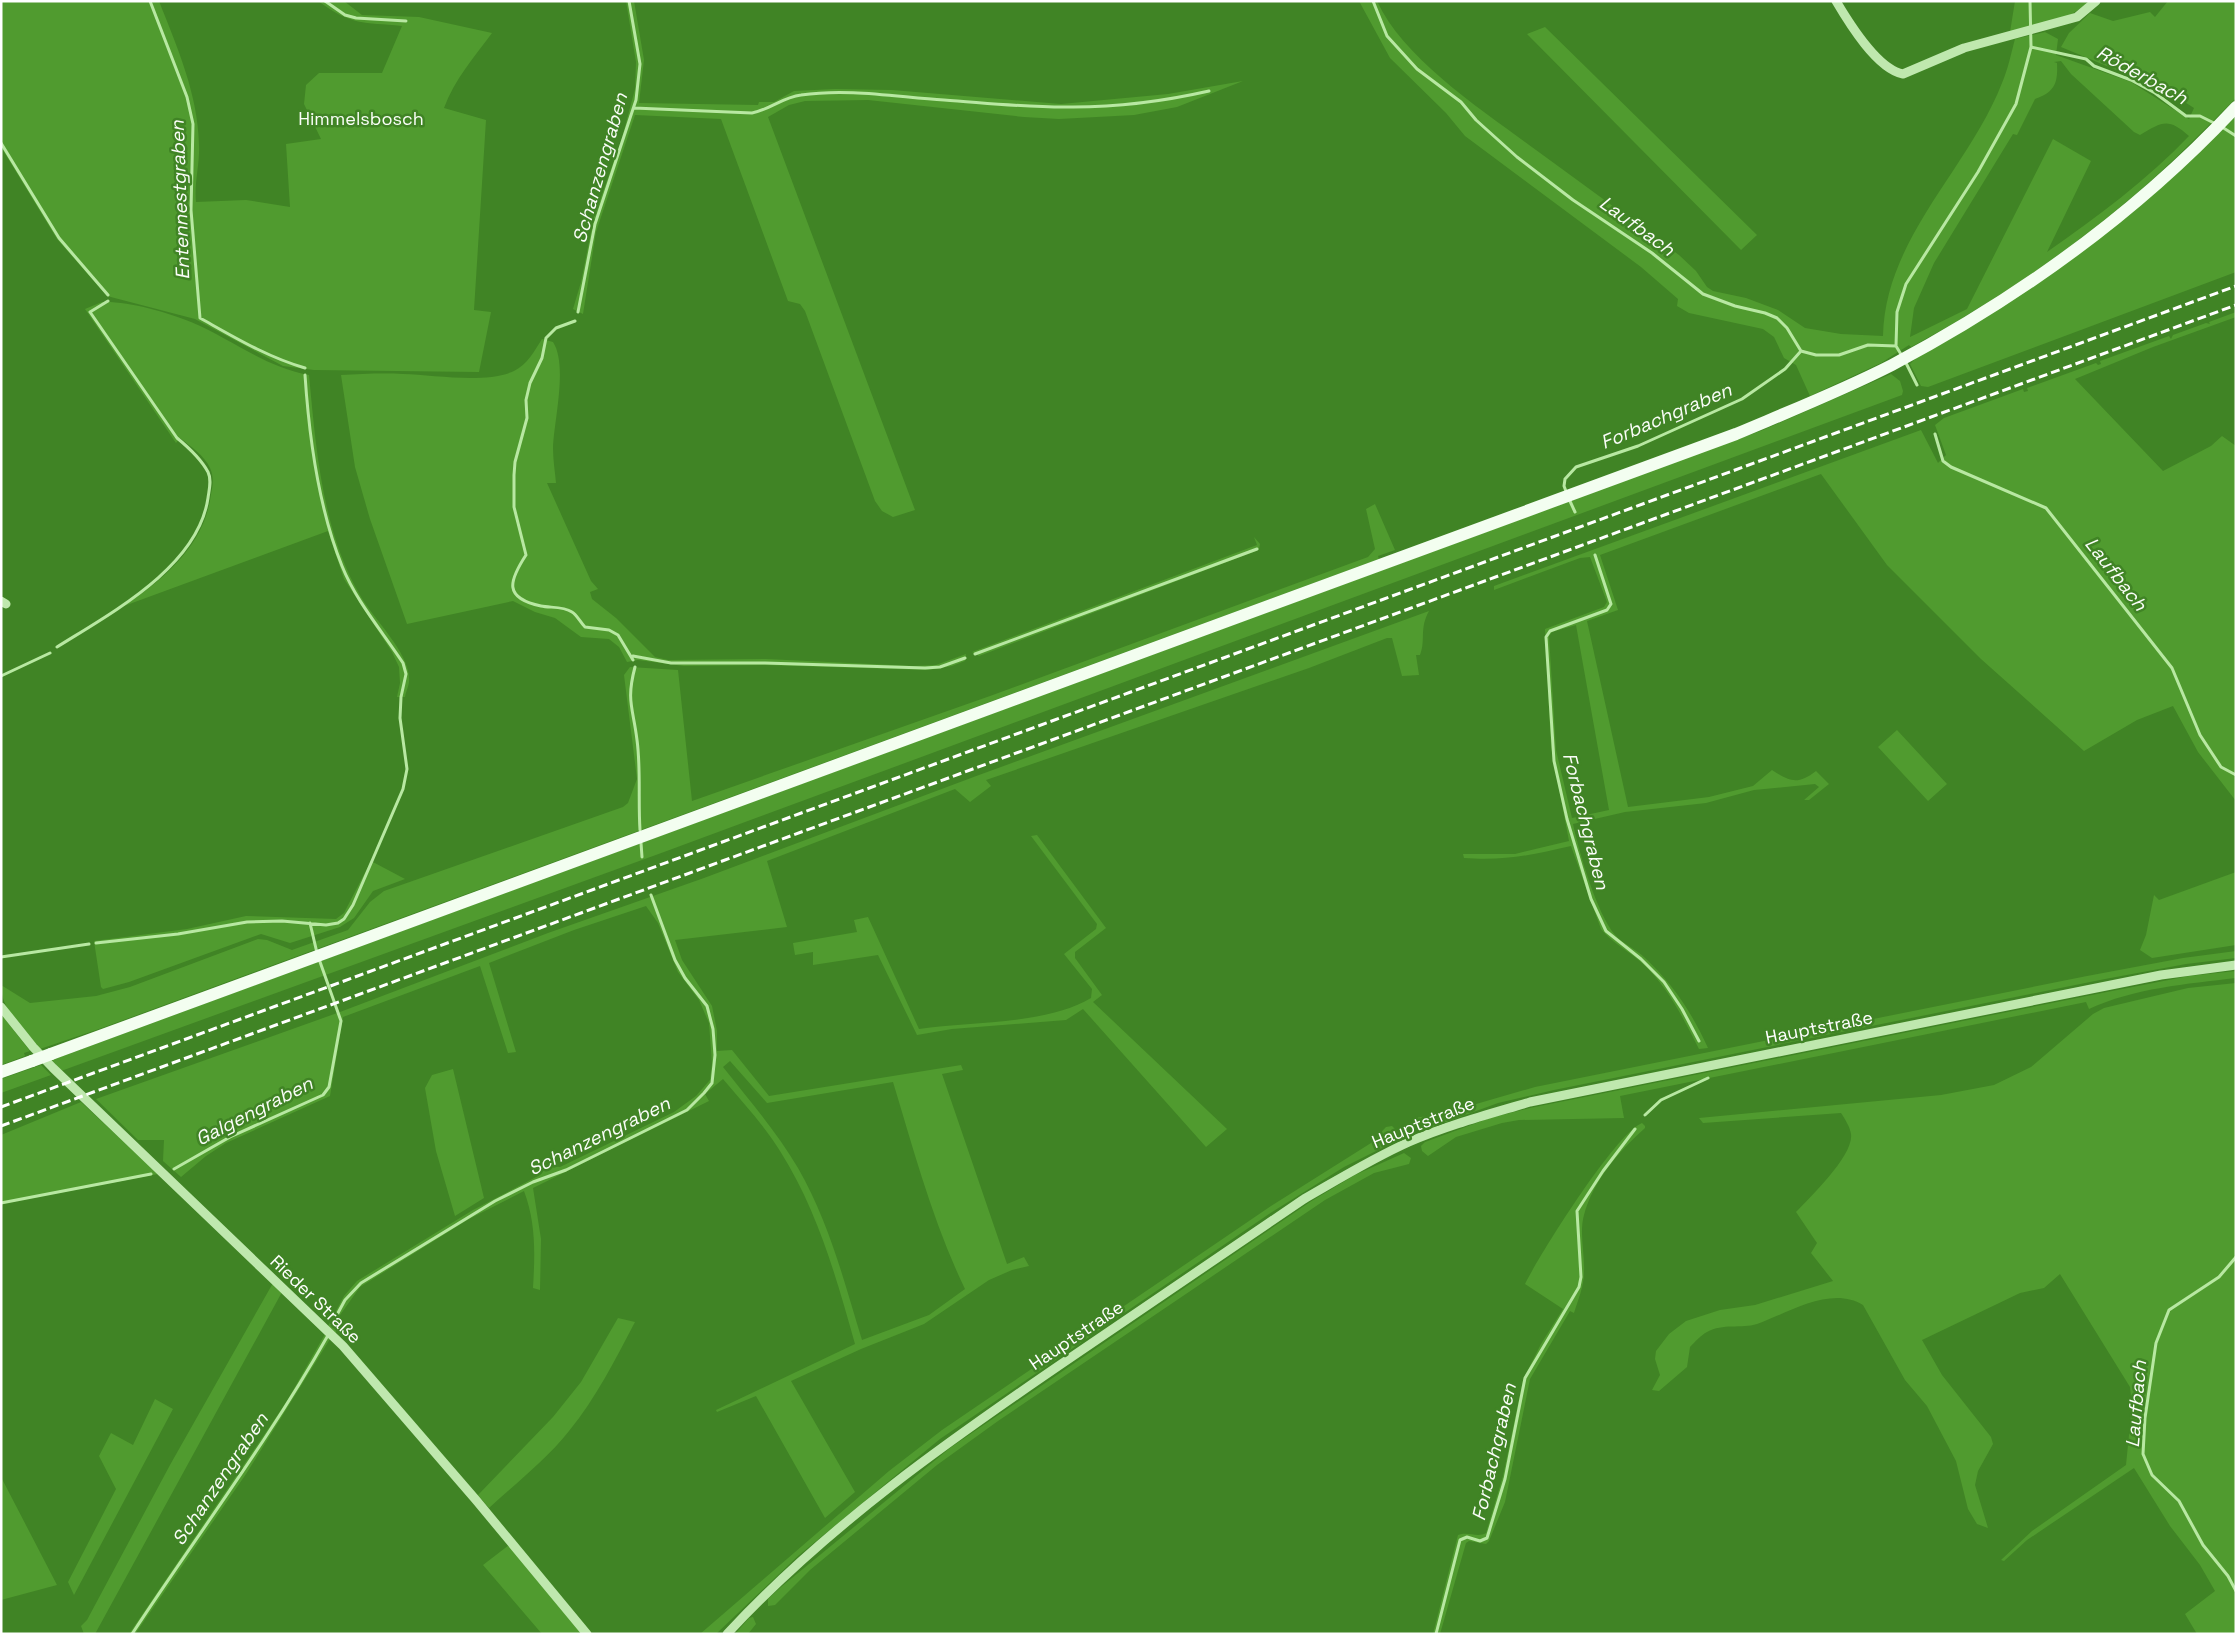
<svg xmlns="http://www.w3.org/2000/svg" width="2237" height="1635" viewBox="0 0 2237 1635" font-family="'Space Grotesk',sans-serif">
<rect width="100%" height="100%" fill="#408425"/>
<path fill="#509b2f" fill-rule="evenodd" d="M 1,1 L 159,1 C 177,47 198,94 199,145 C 200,163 194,183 196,202 L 246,200 L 290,207 L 286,144 L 321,139 L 304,104 L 306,85 L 319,73 L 382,73 L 402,26 C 363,22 352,26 318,1 L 344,1 L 362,15 L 419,17 L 492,33 C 475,56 454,80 444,108 L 486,120 L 474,310 L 491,312 L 479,372 L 314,370 L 283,366 L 195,319 L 107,296 L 57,239 L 1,147 Z
M 626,1 L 634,1 L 644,60 L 639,103 L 758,105 L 759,102 L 774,102 L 794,91 L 835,89 L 892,90 L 1061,104 L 1168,94 L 1243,81 L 1177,107 L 1134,115 L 1059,119 L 1024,117 L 868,100 L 805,101 L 789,105 L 768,117 L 915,510 L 893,517 L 882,511 L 875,501 L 805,311 L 800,304 L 788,301 L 721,119 L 635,115 L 596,232 L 583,314 L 573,309 L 581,282 L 594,217 L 622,138 L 635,89 L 636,62 Z
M 1359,1 L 1377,1 C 1404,60 1485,112 1536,150 C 1584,185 1632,220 1679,255 L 1696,271 L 1707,287 L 1713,291 L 1746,298 L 1778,310 L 1805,328 L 1841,334 L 1883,336 C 1885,238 1968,170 2002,83 C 2008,69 2011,54 2015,39 L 2045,32 L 2058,39 L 2056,55 L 2131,82 L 2189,119 L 2194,108 L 2169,92 L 2061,47 L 2069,33 L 2090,13 L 2113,21 L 2150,12 L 2155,17 L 2168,1 L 2236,1 L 2236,98 C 2198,136 2161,174 2120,207 C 2055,261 1985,307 1911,347 L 1909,345 L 1881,363 L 1810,396 L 1796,365 L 1784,358 L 1774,337 L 1763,329 L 1689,313 L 1677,306 L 1678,299 L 1641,267 L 1465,136 L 1446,113 L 1390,58 ZM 2061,61 L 2071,74 L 2134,132 L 2140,135 C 2162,122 2168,117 2189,136 C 2147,180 2097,217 2047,252 L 2091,161 L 2053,139 L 1967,309 L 1910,337 L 1914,308 L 1934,263 L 2013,134 L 2017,135 L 2035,99 C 2055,92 2058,83 2057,63 L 2054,62 Z
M 2015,1 L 2092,1 L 2067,17 L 2010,32 Z
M 1545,27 L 1757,235 L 1741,250 L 1527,34 Z
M 2236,116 L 2236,272 L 1928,387 L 1921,386 L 1910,364 L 1916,358 L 2174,176 Z
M 102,302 C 128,301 167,312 191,322 C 232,339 264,367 309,375 C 316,449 322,531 361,597 C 374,619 409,653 409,678 C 410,684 406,691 405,697 L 397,697 L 400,683 L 399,667 L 392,652 L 344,579 L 328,531 L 124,606 C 164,579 205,545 211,494 C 213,485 214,477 210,468 C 205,456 190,446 180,438 L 176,443 L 85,309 Z
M 2236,312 L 2236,317 L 2153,347 L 2075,379 L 2163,471 L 2211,446 L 2222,436 L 2236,446 L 2236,801 L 2198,752 L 2173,706 L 2137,720 L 2084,751 L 1981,659 L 1887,565 L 1821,474 L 1600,555 L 1618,610 L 1587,621 L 1628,807 L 1709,797 L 1753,786 L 1772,770 C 1790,782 1798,785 1816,771 L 1829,784 L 1809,800 L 1804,800 L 1819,787 L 1815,784 L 1754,790 L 1706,803 L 1625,812 L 1573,824 C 1579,852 1597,914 1615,935 C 1623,944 1636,949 1645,958 C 1673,984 1692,1013 1708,1048 L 1699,1049 C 1683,1018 1669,988 1642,963 C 1629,951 1612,943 1601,929 L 1571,846 C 1532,855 1505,861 1464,858 L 1463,854 L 1515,854 L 1569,841 L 1551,747 L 1545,629 L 1604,607 L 1607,602 L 1590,557 L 1580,558 L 1494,590 L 1494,586 L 1921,430 L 1938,463 L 1946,455 L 1935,425 L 1944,418 L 2023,389 L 2024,392 L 2028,391 L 2027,388 L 2096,363 L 2098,365 L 2101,364 L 2100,361 L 2169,336 L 2171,339 L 2173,335 L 2206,323 L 2210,324 L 2209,322 ZM 1576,625 L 1609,810 L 1572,818 L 1556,750 L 1549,636 L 1552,632 Z
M 542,339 L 553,342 C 568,365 554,420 553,448 C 553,460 555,472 556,483 L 547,483 L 591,581 L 598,589 L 590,592 L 592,599 L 616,618 L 655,657 L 668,660 L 766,659 L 913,666 L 936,665 L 966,654 L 965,661 L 952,666 L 928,670 L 765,665 L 684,666 L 638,660 L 627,662 L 619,647 L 609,639 L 581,637 L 555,618 L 535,612 L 513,601 L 407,624 L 370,519 L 355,467 L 341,375 C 361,374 382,373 403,374 C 434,375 486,384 514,371 C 527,365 535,350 542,339 Z
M 1891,374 L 1900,381 L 1903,391 L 1902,395 L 664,852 L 61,1071 L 52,1060 L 1673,463 L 1763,430 Z
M 1375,504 L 1395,550 L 1378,556 L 1379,559 L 99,1029 L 40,1049 C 24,1031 1,1010 1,985 L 30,1003 L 96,996 L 130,987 L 258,939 L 267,940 L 292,950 L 348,930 L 370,902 L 384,891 L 623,807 L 628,803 L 637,779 L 624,675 L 630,667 L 678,670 L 692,801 L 990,696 L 1368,557 L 1375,549 L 1366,509 Z
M 1254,537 L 1260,544 L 1259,549 L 1256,551 L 979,656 L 972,652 L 1257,545 Z
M 1429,611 C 1419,629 1426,640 1420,655 L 1416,655 L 1419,675 L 1402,676 L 1392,638 L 1387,638 L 1309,668 L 986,780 L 991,786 L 970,802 L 955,789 L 767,861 L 787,927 L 675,940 L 682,960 L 712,1006 L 717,1031 L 717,1051 L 732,1050 L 769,1096 L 961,1065 L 963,1070 L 942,1074 L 1007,1264 L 1024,1257 L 1029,1266 L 1012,1270 L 989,1280 L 924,1324 L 861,1349 L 791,1381 L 855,1492 L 825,1518 L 756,1396 L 717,1412 L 716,1410 L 855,1344 C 836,1277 818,1211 780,1151 C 764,1125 743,1103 723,1079 L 705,1094 L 709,1101 L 533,1188 L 541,1239 L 540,1290 L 533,1288 C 535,1254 536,1223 524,1191 L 469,1219 L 360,1287 L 340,1315 L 336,1333 L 328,1326 L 344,1296 L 357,1281 L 473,1210 L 538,1176 L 545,1165 L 560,1167 L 674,1112 L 696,1096 L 710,1080 L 712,1064 L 709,1023 L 699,1000 L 678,972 L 658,923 L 646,906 L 574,930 L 489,963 L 516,1052 L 508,1053 L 480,966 L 343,1017 L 330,1096 L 226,1143 L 206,1156 L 181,1177 L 163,1161 L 164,1140 L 138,1140 L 96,1099 L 340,1012 L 548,933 L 704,878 L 979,775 ZM 730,1061 L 767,1103 L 893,1082 C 914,1151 933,1223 965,1289 L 929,1315 L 862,1340 C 844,1281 829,1222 798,1168 C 777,1132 749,1100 723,1067 Z
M 1897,730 L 1947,784 L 1928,801 L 1878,747 Z
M 1037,835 L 1106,928 L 1075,952 L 1075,958 L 1102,995 L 1093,1002 L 1227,1129 L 1206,1147 L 1083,1009 L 1066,1020 L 952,1029 L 917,1035 L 878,955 L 813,965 L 813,952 L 795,955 L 793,943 L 857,932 L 854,920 L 868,917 L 919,1029 C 972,1021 1046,1025 1091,998 L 1092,989 L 1064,954 L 1096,929 L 1097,924 L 1031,836 Z
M 371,861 L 405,879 L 373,891 L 354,918 L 340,927 L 290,943 L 261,934 L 129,982 L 103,989 L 101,987 L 94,941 L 187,929 L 246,916 L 336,919 L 344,913 Z
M 2236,872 L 2236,945 L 2152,958 L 2140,950 L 2146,935 L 2154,895 L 2159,900 Z
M 2236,951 L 2236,958 L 2186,964 L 2105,979 L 1554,1090 L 1498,1103 L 1419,1132 L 1411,1124 L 1416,1118 L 1452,1111 L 1535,1087 L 2087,976 L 2183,958 Z
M 2236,971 L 2236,978 C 2187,984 2134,988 2089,1009 L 2086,1002 L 1620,1096 L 1624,1118 L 1519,1120 L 1502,1123 L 1456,1137 L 1428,1156 L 1422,1151 L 1421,1146 L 1425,1142 L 1490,1118 L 1530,1108 L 2107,992 L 2189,976 Z
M 2236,983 L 2236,1634 L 2197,1634 L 2185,1614 L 2215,1591 L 2200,1565 L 2170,1526 L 2134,1468 L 2027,1540 L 2004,1561 L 2001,1560 L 2032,1531 L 2126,1465 L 2132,1405 L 2130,1387 L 2060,1274 L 2044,1288 L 2020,1293 L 1922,1340 L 1942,1375 L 1991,1437 L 1993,1444 L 1978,1471 L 1975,1485 L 1988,1528 L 1977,1524 L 1968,1509 L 1956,1461 L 1927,1406 L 1905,1380 L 1863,1305 C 1831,1285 1788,1313 1757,1324 C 1741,1329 1723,1323 1707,1332 C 1701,1335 1695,1342 1690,1347 L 1687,1367 L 1659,1391 L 1652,1390 L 1660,1375 L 1655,1359 L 1656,1351 L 1669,1334 L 1686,1321 L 1720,1310 L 1755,1305 L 1833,1281 L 1811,1253 L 1817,1243 L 1796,1212 C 1811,1196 1854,1155 1851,1134 C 1850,1127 1845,1119 1841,1113 L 1703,1123 L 1699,1118 L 1941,1095 L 1994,1085 L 2031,1067 L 2093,1014 L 2104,1008 L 2188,988 Z
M 1,1014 L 30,1051 L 24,1053 L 25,1056 L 1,1065 Z
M 41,1065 L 51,1075 L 1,1093 L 1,1079 Z
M 453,1069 L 484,1198 L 455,1216 L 436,1151 L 425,1088 L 432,1075 Z
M 81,1102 L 158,1174 L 1,1204 L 1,1135 Z
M 1642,1123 L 1645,1126 L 1645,1128 C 1619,1151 1593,1181 1584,1215 C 1579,1233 1585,1254 1584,1272 C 1584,1286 1578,1300 1574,1313 L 1570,1311 L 1530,1379 L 1505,1502 L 1489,1541 L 1486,1544 L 1469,1541 L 1466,1543 L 1440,1634 L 1433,1634 L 1458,1535 C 1468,1531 1477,1538 1486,1533 L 1503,1476 L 1523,1380 L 1541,1344 L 1563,1309 L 1525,1284 C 1540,1254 1615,1134 1642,1123 Z
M 1392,1126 L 1398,1132 L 1396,1141 L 1344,1167 L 1269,1214 L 940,1439 L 798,1556 L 716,1634 L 700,1634 L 889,1471 L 942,1430 L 1271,1206 L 1371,1143 L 1386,1127 Z
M 1404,1153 L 1411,1158 L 1409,1164 L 1374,1173 L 1325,1200 L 998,1421 L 937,1465 L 810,1570 L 775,1605 L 768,1606 L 768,1599 L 781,1587 L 950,1448 L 1310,1202 L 1355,1175 Z
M 273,1283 L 282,1292 L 95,1634 L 84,1634 L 81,1626 L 87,1620 L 170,1465 Z
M 618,1318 L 635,1322 C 615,1360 596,1398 569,1431 C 546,1460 516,1483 489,1508 L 478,1495 L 553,1417 L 581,1382 Z
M 325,1334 L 330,1339 L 246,1474 L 135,1634 L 129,1634 L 287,1401 Z
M 155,1399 L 173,1409 L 74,1595 L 68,1582 L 116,1489 L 99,1456 L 111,1433 L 133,1445 Z
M 1,1477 L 57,1585 L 1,1600 Z
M 509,1545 L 582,1634 L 542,1634 L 483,1565 Z
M 753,1617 L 756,1624 L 748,1634 L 735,1634 L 749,1618 Z"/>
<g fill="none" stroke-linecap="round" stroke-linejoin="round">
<path stroke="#b8e8a2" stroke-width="3" d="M 150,1 L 187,97 L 193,124 L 191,210 L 200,318 C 234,337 267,357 305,368
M 325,1 L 345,15 L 356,18 L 406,21
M 1373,1 L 1387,36 L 1417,69 L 1461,102 L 1476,120 L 1517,157 L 1573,200 L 1652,253 L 1703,294 L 1735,306 L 1765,313 L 1777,318 L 1787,328 L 1801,351 L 1816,355 L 1839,355 L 1868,345 L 1896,346
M 2031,47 L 2086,59 L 2094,66 L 2131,80 L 2155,93 L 2186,116 L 2200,116 L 2216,124
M 634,108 L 752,113 C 769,110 783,97 801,95 C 848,88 897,97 944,100 C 987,103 1030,108 1073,107 C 1118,107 1165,101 1209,91
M 2222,127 L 2236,136
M 1,143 L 59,238 L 108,295
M 578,312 L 595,224 L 636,100 L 640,64 L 629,1
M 575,321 L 556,328 L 546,338 L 542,358 L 530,383 L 526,400 L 527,418 L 515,462 L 514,475 L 514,507 L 526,555 C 509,581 503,598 541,606 C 550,608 563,606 572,612 C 577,615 580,622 585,627 L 609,630 L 618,635 L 633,660
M 1896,346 L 1897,312 L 1906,284 L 1978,172 L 2016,104 L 2031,47 L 2030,1
M 1896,346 L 1902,356
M 1905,361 L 1917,385
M 1935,434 L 1943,461 L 1951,467 L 2046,508 L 2172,668 L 2200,735 L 2221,767 L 2236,775
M 1567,494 L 1564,486 L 1565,479 L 1576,467 L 1638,446 L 1742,399 L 1785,369 L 1801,351
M 1569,499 L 1575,512
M 1595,555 L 1611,604 L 1607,610 L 1550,631 L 1546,637 L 1554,761 L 1567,819 L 1591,899 L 1606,931 L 1641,959 L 1664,982 L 1682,1009 L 1699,1041
M 57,647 C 111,613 198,567 208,498 C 209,490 212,480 208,472 C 201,459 188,447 177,438 L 90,312 L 108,301
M 975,654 L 1257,549
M 633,656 L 671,663 L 765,663 L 925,668 L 940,667 L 965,658
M 635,667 C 626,701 633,707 637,740 C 641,769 638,800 640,830
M 1,676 L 50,653
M 641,843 L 642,857
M 310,923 L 317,953
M 96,943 L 178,934 L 247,922 L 282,921 L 326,925 L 338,923 L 344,919 L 353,905 L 403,789 L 407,769 L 400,718 L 401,697 L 406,674 L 403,663 C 382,631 356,601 342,566 C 319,509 309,436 305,375
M 1,957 L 89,944
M 1645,1115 L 1661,1100 L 1708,1078
M 174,1169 L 230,1137 L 323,1095 L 329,1087 L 341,1021 L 319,959
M 1,1203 L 151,1174
M 2236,1257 L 2219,1277 L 2169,1310 L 2156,1343 L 2145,1418 L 2143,1454 L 2152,1475 L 2179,1501 L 2203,1545 L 2228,1576 L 2236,1591
M 332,1324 L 345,1300 L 361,1283 L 495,1201 L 533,1182 L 566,1170 L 687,1110 L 704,1093 L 712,1083 L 715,1055 L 713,1029 L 707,1006 L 685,978 L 675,960 L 651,895
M 132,1634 C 197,1535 269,1440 327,1337
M 1436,1634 L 1460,1540 L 1467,1537 L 1480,1541 L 1487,1538 L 1505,1479 L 1525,1378 L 1579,1287 L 1581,1277 L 1577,1211 L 1603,1171 L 1635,1129"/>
<path stroke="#bfe8ae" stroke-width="9" d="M 1836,1 C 1849,23 1877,69 1903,74 L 1964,48 L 2077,17 L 2096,1
M 1,601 L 6,604
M 1,1007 L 33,1047 L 53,1068 L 343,1346 L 476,1500 L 587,1634
M 727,1634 C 828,1525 951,1439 1073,1356 C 1150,1303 1227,1251 1304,1199 C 1339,1179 1373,1158 1409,1142 C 1448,1125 1490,1114 1530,1102 L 2161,975 L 2236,965"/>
<path stroke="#f3fef0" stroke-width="12" d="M 51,1054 L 1736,434 C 1788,412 1841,391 1892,365 C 2018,298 2138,212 2236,107
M 1,1072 L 32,1061"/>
<path stroke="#fff" stroke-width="3" stroke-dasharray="9 4" stroke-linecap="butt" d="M 1,1107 L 2236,286
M 1,1126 L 2236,305"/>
<path stroke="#f3fef0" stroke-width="12" d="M 32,1061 L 51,1054"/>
</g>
<g text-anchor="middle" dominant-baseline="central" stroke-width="5" stroke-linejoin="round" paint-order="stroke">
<g font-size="18" fill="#fafef8" stroke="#408425">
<text x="361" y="118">Himmelsbosch</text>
</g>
<g font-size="18" fill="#fff" stroke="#408425">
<text transform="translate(1819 1027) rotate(-11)">Hauptstraße</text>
<text transform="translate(1423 1122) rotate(-22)">Hauptstraße</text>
<text transform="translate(316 1299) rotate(44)">Rieder Straße</text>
<text transform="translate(1076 1335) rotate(-34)">Hauptstraße</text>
</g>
<g font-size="19" font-style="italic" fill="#fafdf8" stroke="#408425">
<text transform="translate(2142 75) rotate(29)">Röderbach</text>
<text transform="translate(600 168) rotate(-74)">Schanzengraben</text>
<text transform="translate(180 200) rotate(-92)">Entennestgraben</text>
<text transform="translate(1637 226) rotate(36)">Laufbach</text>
<text transform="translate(1666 416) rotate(-23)">Forbachgraben</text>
<text transform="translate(2116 574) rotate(52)">Laufbach</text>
<text transform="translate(1586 821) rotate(76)">Forbachgraben</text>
<text transform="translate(254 1111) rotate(-27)">Galgengraben</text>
<text transform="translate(599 1136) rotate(-26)">Schanzengraben</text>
<text transform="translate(2136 1404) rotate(-85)">Laufbach</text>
<text transform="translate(1494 1452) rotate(-77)">Forbachgraben</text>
<text transform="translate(220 1479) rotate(-56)">Schanzengraben</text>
</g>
</g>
<rect width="2237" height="1635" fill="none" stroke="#ffffff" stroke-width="5"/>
</svg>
